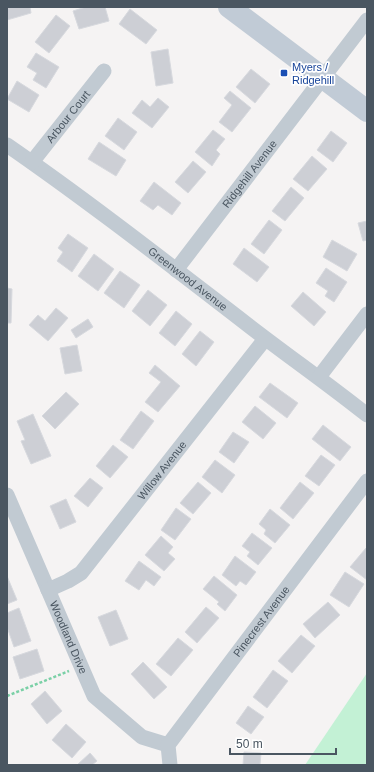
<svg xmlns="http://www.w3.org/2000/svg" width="374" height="772" viewBox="0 0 374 772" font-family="Helvetica,sans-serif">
<rect width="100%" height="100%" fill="#f5f3f3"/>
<path fill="#c3f1d5" d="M 367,673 L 367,765 L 305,765 Z"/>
<path fill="#cdcfd5" stroke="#d7d9de" d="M 7,7 L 30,7 L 31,13 L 7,20 Z
M 86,7 L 105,7 L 109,21 L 79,29 L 73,11 Z
M 130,9 L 157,30 L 146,44 L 119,24 Z
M 56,15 L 70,26 L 49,53 L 35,42 Z
M 168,49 L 173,83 L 156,86 L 151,52 Z
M 36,53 L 59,67 L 46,88 L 33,80 L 37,73 L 27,67 Z
M 251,69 L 270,84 L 255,103 L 236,87 Z
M 17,81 L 39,95 L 29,112 L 7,99 Z
M 230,91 L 251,108 L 232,132 L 219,122 L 232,105 L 224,98 Z
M 158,98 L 169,107 L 152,128 L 132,113 L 142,100 L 150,107 Z
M 118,118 L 137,132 L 124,150 L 105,136 Z
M 213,130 L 225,139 L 216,150 L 220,154 L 212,166 L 195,152 Z
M 331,131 L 347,143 L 333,162 L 317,150 Z
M 99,142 L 126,160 L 116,176 L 88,159 Z
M 312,156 L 327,169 L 308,191 L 293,179 Z
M 193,161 L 206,172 L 188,193 L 175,182 Z
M 154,182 L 181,203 L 172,215 L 158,205 L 153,210 L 140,201 Z
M 291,187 L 304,198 L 285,221 L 272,211 Z
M 269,220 L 282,230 L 264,254 L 251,244 Z
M 367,221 L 367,240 L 363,241 L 358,223 Z
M 68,234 L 88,248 L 72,272 L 57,261 L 63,252 L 58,248 Z
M 332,240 L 357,254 L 347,271 L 323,257 Z
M 244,248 L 269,267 L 257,282 L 233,264 Z
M 94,254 L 114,269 L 98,291 L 78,276 Z
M 326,268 L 347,282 L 334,302 L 325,296 L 328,291 L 316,283 Z
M 120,271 L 140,285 L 124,308 L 104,293 Z
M 7,288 L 12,289 L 11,323 L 7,323 Z
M 148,290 L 167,305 L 150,326 L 132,311 Z
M 303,292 L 326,312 L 314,326 L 291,306 Z
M 56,308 L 68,318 L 48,341 L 29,325 L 38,315 L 45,321 Z
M 176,311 L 192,324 L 175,346 L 159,333 Z
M 88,319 L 93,327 L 76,338 L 71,330 Z
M 200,331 L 214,342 L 196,366 L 182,354 Z
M 77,345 L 82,371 L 65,374 L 60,348 Z
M 155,365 L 180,386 L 158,412 L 145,402 L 161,382 L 149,373 Z
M 270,383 L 298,403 L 287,418 L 259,397 Z
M 66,392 L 79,404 L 55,429 L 42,416 Z
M 255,406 L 276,423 L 263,439 L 242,422 Z
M 141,411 L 154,421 L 133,449 L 120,440 Z
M 33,414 L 51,456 L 31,464 L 21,441 L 25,440 L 17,421 Z
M 323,425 L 351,447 L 340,461 L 312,439 Z
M 233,432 L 249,442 L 234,463 L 219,452 Z
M 113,445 L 128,457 L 110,478 L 96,466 Z
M 321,455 L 335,465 L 319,486 L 305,476 Z
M 215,460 L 235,475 L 222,493 L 202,477 Z
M 90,478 L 103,488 L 88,507 L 74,496 Z
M 198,482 L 211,493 L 193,514 L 180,503 Z
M 300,482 L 314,493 L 293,519 L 280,508 Z
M 66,499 L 76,522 L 60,529 L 50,506 Z
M 176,508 L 191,519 L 175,540 L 161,530 Z
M 270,509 L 290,525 L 275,543 L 264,534 L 266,530 L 259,524 Z
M 252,533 L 272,548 L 258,565 L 247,556 L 250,552 L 242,546 Z
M 161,536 L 173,547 L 168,553 L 175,559 L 164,571 L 145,555 Z
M 366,548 L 367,549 L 367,580 L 350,567 Z
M 235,556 L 256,572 L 246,585 L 240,581 L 236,586 L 222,575 Z
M 139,561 L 161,577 L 154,586 L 146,580 L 139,590 L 125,581 Z
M 345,572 L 364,584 L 349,607 L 330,595 Z
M 7,576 L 17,600 L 7,604 Z
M 214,576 L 237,595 L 225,611 L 217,604 L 219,602 L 203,589 Z
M 328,602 L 340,615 L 315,638 L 303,624 Z
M 206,607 L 219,618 L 197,643 L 185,632 Z
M 19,608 L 31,641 L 14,647 L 7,627 L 7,613 Z
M 116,610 L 128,639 L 110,646 L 98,617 Z
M 301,635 L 315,646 L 292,673 L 278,661 Z
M 178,638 L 193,650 L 171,676 L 156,664 Z
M 37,649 L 44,671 L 20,679 L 13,657 Z
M 143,662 L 167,687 L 154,699 L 131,674 Z
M 273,670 L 288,681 L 267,708 L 253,697 Z
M 45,691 L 62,711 L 47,724 L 31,704 Z
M 248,706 L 264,717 L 251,734 L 236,723 Z
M 66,724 L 86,742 L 72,758 L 52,740 Z
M 244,752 L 261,753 L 260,765 L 237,765 L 243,765 Z
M 90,753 L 97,761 L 92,765 L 77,765 Z"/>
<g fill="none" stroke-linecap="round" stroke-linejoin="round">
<path stroke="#7ad0a6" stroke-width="2.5" stroke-dasharray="3 2" stroke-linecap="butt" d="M 7,696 L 69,671"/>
<g stroke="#c1cad2" stroke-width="15">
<path id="s1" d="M 7,145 C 88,201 166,262 244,322 C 285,354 327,383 367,415"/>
<path id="s2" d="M 32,162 L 104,71"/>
<path id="s3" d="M 176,270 L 367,20"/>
<path d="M 319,377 L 367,314"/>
<path id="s4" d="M 7,495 L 94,696 L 142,737 L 168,745"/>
<path id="s5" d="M 48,590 L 68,581 L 81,573 L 265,339"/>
<path id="s6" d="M 170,765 L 168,745 L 367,481"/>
</g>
<path stroke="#c1cbd6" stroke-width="22" d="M 229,7 L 367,111"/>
</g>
<rect fill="#1a4fb4" stroke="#fff" stroke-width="1.5" x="280" y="69" width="8" height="8" rx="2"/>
<g text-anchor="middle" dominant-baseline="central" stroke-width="3.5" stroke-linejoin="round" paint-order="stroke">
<g font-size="11" fill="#164399" stroke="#fff" text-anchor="start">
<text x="292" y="67">Myers /<tspan x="292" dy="13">Ridgehill</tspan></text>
</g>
<g font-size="11" fill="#4a5661" stroke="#fff">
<text stroke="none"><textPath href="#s2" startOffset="58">Arbour Court</textPath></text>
<text stroke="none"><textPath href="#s3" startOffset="121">Ridgehill Avenue</textPath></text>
<text stroke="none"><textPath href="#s1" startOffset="225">Greenwood Avenue</textPath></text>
<text stroke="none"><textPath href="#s5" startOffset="168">Willow Avenue</textPath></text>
<text stroke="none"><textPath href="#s6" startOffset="175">Pinecrest Avenue</textPath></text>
<text stroke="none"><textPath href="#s4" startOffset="155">Woodland Drive</textPath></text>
</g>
</g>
<rect width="374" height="772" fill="none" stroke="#4a5661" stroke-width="16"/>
<path d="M230 748v6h106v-6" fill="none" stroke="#4a5661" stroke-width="2"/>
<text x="236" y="748" font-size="12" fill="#4a5661" stroke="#ffffff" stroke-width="3" paint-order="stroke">50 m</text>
</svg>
